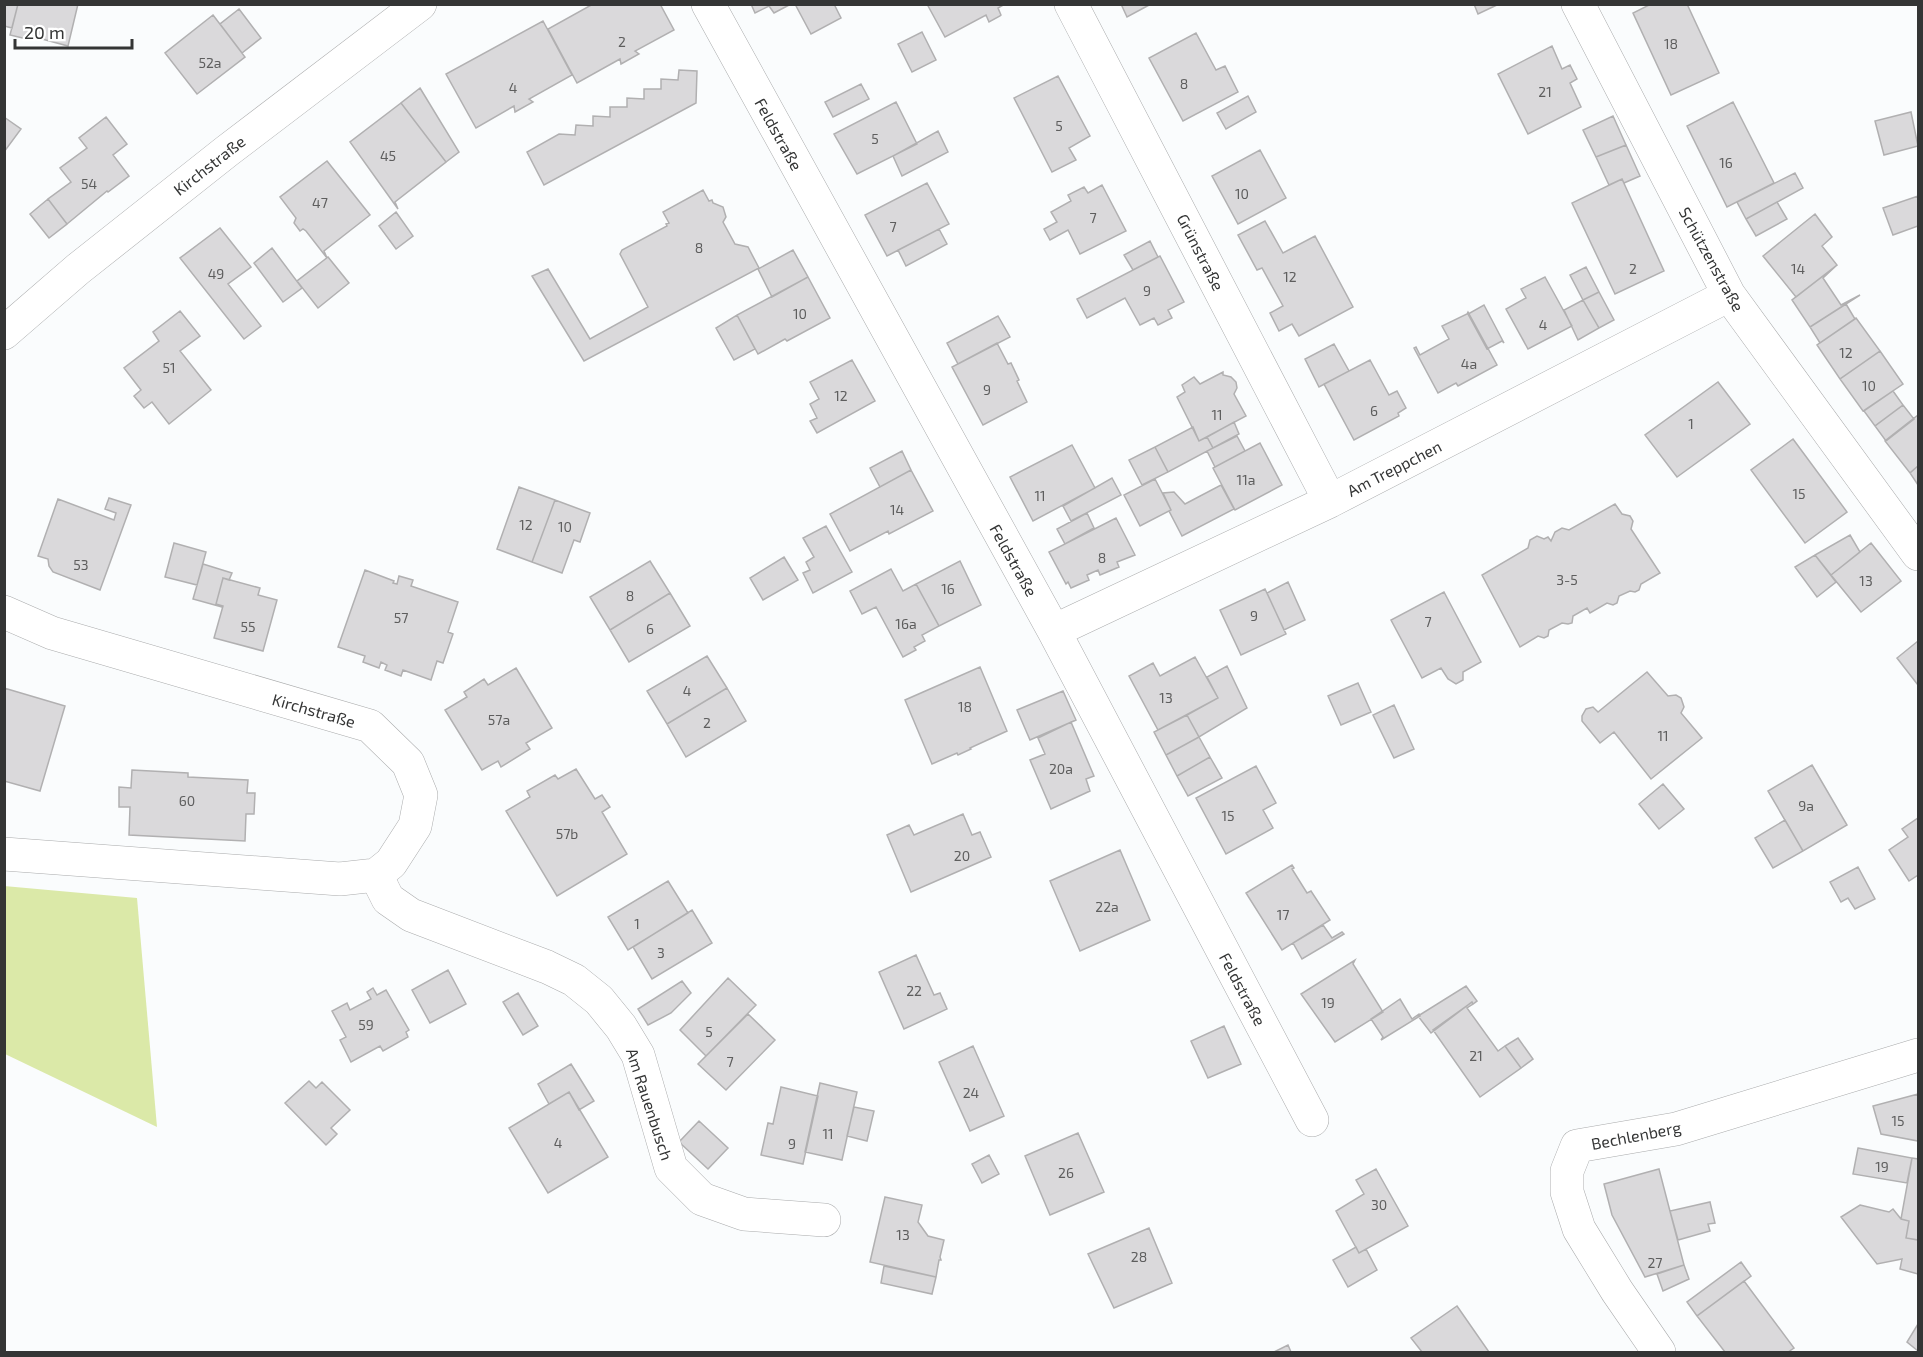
<svg xmlns="http://www.w3.org/2000/svg" width="1923" height="1357" viewBox="0 0 1923 1357" font-family="'Exo 2',sans-serif">
<rect width="100%" height="100%" fill="#fafcfd"/>
<path fill="#dbe9a8" d="M 4,886 L 137,898 L 157,1127 L 5,1054 Z"/>
<path fill="#dad9db" stroke="#b1b0b1" stroke-width="1.5" d="M 4,4 L 18,4 L 12,28 L 4,26 Z
M 18,4 L 78,4 L 68,46 L 31,36 L 31,40 L 10,35 Z
M 593,4 L 660,4 L 674,30 L 635,51 L 639,54 L 621,64 L 620,59 L 577,83 L 548,29 Z
M 751,4 L 791,4 L 774,13 L 769,6 L 755,13 Z
M 795,4 L 834,4 L 841,18 L 811,34 Z
M 927,4 L 1005,4 L 998,8 L 1001,15 L 1000,16 L 989,22 L 986,15 L 945,37 Z
M 1121,4 L 1151,4 L 1127,17 Z
M 1474,4 L 1499,4 L 1478,14 Z
M 1651,4 L 1687,4 L 1719,73 L 1671,95 L 1633,13 Z
M 239,9 L 261,38 L 242,53 L 220,24 Z
M 213,15 L 245,57 L 197,94 L 165,53 Z
M 543,21 L 572,75 L 529,99 L 533,102 L 515,112 L 514,106 L 476,128 L 446,74 Z
M 922,32 L 936,60 L 912,72 L 898,44 Z
M 1196,33 L 1216,70 L 1225,66 L 1238,92 L 1183,121 L 1149,58 Z
M 1552,46 L 1562,69 L 1570,65 L 1577,79 L 1570,83 L 1581,107 L 1528,134 L 1498,74 Z
M 679,70 L 697,71 L 696,103 L 544,185 L 527,152 L 559,134 L 575,135 L 576,125 L 593,126 L 593,116 L 610,117 L 610,107 L 627,107 L 627,98 L 644,99 L 644,89 L 661,89 L 661,79 L 678,80 Z
M 1058,76 L 1090,136 L 1069,148 L 1076,160 L 1052,172 L 1014,98 Z
M 861,84 L 869,99 L 833,117 L 825,102 Z
M 420,88 L 459,152 L 446,162 L 401,103 Z
M 1248,96 L 1256,112 L 1226,129 L 1217,113 Z
M 896,102 L 917,144 L 857,174 L 834,134 Z
M 1733,102 L 1774,183 L 1727,207 L 1687,126 Z
M 401,103 L 446,162 L 395,202 L 398,209 L 350,142 Z
M 1911,112 L 1918,146 L 1884,155 L 1875,121 Z
M 1613,116 L 1626,145 L 1596,157 L 1583,130 Z
M 4,117 L 21,129 L 4,152 Z
M 106,117 L 127,144 L 113,155 L 129,176 L 108,192 L 107,191 L 67,224 L 48,199 L 71,182 L 60,168 L 87,148 L 79,138 Z
M 938,131 L 948,152 L 902,176 L 893,156 Z
M 1626,145 L 1640,176 L 1624,183 L 1622,179 L 1609,185 L 1596,157 Z
M 1260,150 L 1286,198 L 1238,224 L 1212,176 Z
M 327,161 L 370,215 L 324,251 L 327,258 L 306,231 L 303,229 L 300,231 L 294,223 L 296,218 L 280,197 Z
M 1795,173 L 1803,188 L 1746,219 L 1737,202 Z
M 1622,179 L 1664,271 L 1615,294 L 1572,203 Z
M 927,183 L 949,224 L 887,256 L 865,215 Z
M 1102,185 L 1126,231 L 1080,254 L 1068,230 L 1050,240 L 1044,229 L 1057,222 L 1051,212 L 1071,201 L 1068,195 L 1084,187 L 1088,193 Z
M 703,190 L 709,201 L 712,200 L 713,203 L 723,207 L 726,217 L 723,222 L 735,244 L 748,247 L 759,268 L 584,361 L 532,276 L 548,269 L 590,339 L 648,307 L 620,254 L 622,250 L 667,226 L 666,224 L 669,223 L 663,212 Z
M 1918,196 L 1918,226 L 1893,235 L 1883,208 Z
M 48,199 L 67,224 L 49,238 L 30,214 Z
M 1777,202 L 1787,219 L 1756,236 L 1746,219 Z
M 396,212 L 413,236 L 396,249 L 379,226 Z
M 1815,214 L 1832,237 L 1822,246 L 1837,265 L 1796,297 L 1763,256 Z
M 1265,221 L 1283,253 L 1315,236 L 1353,307 L 1299,336 L 1292,324 L 1279,331 L 1270,313 L 1283,306 L 1262,268 L 1257,270 L 1238,235 Z
M 220,228 L 251,267 L 228,284 L 261,326 L 244,339 L 180,258 Z
M 939,229 L 947,244 L 906,266 L 898,250 Z
M 1150,241 L 1158,257 L 1133,270 L 1124,255 Z
M 272,248 L 302,288 L 283,302 L 254,263 Z
M 793,250 L 808,277 L 772,297 L 758,269 Z
M 1160,256 L 1184,302 L 1168,310 L 1172,318 L 1158,325 L 1154,318 L 1140,325 L 1125,298 L 1087,318 L 1077,299 Z
M 328,257 L 349,283 L 318,308 L 297,281 Z
M 1837,265 L 1823,278 L 1841,305 L 1860,295 L 1810,327 L 1792,300 Z
M 1586,267 L 1599,292 L 1583,300 L 1570,275 Z
M 808,277 L 830,318 L 787,341 L 785,339 L 758,354 L 737,315 Z
M 1545,277 L 1572,326 L 1528,349 L 1506,309 L 1526,298 L 1521,289 Z
M 1599,292 L 1614,320 L 1599,328 L 1583,300 Z
M 1583,300 L 1599,328 L 1578,340 L 1564,310 Z
M 1846,304 L 1855,319 L 1820,343 L 1810,327 Z
M 1484,305 L 1504,343 L 1502,341 L 1487,349 L 1468,314 Z
M 180,311 L 200,336 L 180,351 L 211,390 L 169,424 L 152,402 L 144,408 L 134,396 L 141,390 L 124,368 L 159,341 L 153,332 Z
M 1468,312 L 1497,365 L 1458,386 L 1456,383 L 1438,393 L 1414,348 L 1416,347 L 1420,355 L 1449,339 L 1442,326 L 1467,314 Z
M 737,315 L 755,349 L 734,360 L 716,328 Z
M 998,316 L 1010,337 L 958,364 L 947,343 Z
M 1856,318 L 1880,351 L 1840,379 L 1817,345 Z
M 997,343 L 1008,364 L 1011,363 L 1019,380 L 1017,381 L 1027,402 L 983,425 L 952,367 Z
M 1334,344 L 1349,371 L 1319,387 L 1305,359 Z
M 1880,351 L 1903,384 L 1863,411 L 1840,379 Z
M 852,360 L 875,401 L 817,433 L 810,421 L 817,418 L 810,404 L 819,399 L 810,382 Z
M 1370,360 L 1389,395 L 1397,391 L 1406,408 L 1398,413 L 1399,416 L 1354,440 L 1324,384 Z
M 1223,372 L 1223,375 L 1231,377 L 1236,382 L 1237,388 L 1234,394 L 1246,416 L 1199,441 L 1177,397 L 1185,392 L 1182,385 L 1194,377 L 1200,384 Z
M 1718,382 L 1750,424 L 1677,477 L 1645,435 Z
M 1893,391 L 1903,405 L 1875,426 L 1864,411 Z
M 1903,405 L 1914,419 L 1886,441 L 1875,426 Z
M 1918,415 L 1918,466 L 1910,473 L 1885,441 Z
M 1234,422 L 1239,434 L 1213,448 L 1207,437 Z
M 1193,427 L 1199,441 L 1207,437 L 1213,448 L 1168,472 L 1155,447 Z
M 1237,436 L 1245,451 L 1215,467 L 1207,451 Z
M 1793,439 L 1847,512 L 1805,543 L 1751,470 Z
M 1260,443 L 1282,485 L 1235,510 L 1213,468 Z
M 1072,445 L 1095,488 L 1033,521 L 1010,477 Z
M 1155,447 L 1168,472 L 1142,485 L 1129,460 Z
M 902,451 L 911,470 L 880,487 L 870,468 Z
M 1918,466 L 1918,485 L 1910,473 Z
M 911,470 L 933,511 L 889,534 L 888,531 L 850,551 L 830,514 Z
M 1112,478 L 1121,495 L 1071,521 L 1063,506 Z
M 1155,479 L 1171,510 L 1140,526 L 1124,495 Z
M 1221,485 L 1234,509 L 1182,536 L 1169,511 L 1171,510 L 1163,493 L 1174,492 L 1185,504 Z
M 519,487 L 555,500 L 532,562 L 497,549 Z
M 109,498 L 131,505 L 100,590 L 53,572 L 49,566 L 48,559 L 38,556 L 58,499 L 114,520 L 116,513 L 105,509 Z
M 555,500 L 590,513 L 580,542 L 574,540 L 562,573 L 532,562 Z
M 1615,504 L 1622,514 L 1630,516 L 1633,521 L 1631,529 L 1660,573 L 1641,584 L 1639,590 L 1635,592 L 1630,591 L 1619,596 L 1617,603 L 1613,605 L 1607,603 L 1590,613 L 1587,608 L 1573,616 L 1572,623 L 1568,624 L 1562,623 L 1549,630 L 1548,636 L 1544,638 L 1538,636 L 1520,647 L 1482,575 L 1528,548 L 1530,540 L 1537,536 L 1544,539 L 1548,537 L 1551,541 L 1555,532 L 1562,528 L 1569,530 Z
M 1087,513 L 1094,528 L 1065,544 L 1057,529 Z
M 1116,518 L 1135,555 L 1117,562 L 1119,567 L 1100,575 L 1098,570 L 1087,575 L 1089,580 L 1071,588 L 1068,582 L 1066,584 L 1049,552 Z
M 826,526 L 852,572 L 813,593 L 803,573 L 810,570 L 806,562 L 814,557 L 803,538 Z
M 1850,535 L 1860,552 L 1831,575 L 1815,555 Z
M 174,543 L 206,552 L 197,585 L 165,577 Z
M 1871,543 L 1901,581 L 1861,612 L 1831,575 Z
M 1815,555 L 1836,582 L 1817,597 L 1795,567 Z
M 784,557 L 798,580 L 763,600 L 750,578 Z
M 650,561 L 670,593 L 610,630 L 590,597 Z
M 960,561 L 981,605 L 939,626 L 916,584 Z
M 203,564 L 232,573 L 229,580 L 223,578 L 216,604 L 222,607 L 193,599 Z
M 891,569 L 903,591 L 916,584 L 939,626 L 922,635 L 925,641 L 914,647 L 916,650 L 903,657 L 876,607 L 862,614 L 850,591 Z
M 365,570 L 394,581 L 393,583 L 397,584 L 399,576 L 413,580 L 411,586 L 458,602 L 448,632 L 453,634 L 443,663 L 437,661 L 431,680 L 403,670 L 401,676 L 385,670 L 387,665 L 381,662 L 379,668 L 363,662 L 365,656 L 338,647 Z
M 223,578 L 260,588 L 258,595 L 277,600 L 263,651 L 214,638 L 223,606 L 216,604 Z
M 1288,582 L 1305,620 L 1284,630 L 1267,593 Z
M 1265,589 L 1286,634 L 1241,655 L 1220,610 Z
M 1444,592 L 1481,662 L 1463,672 L 1463,680 L 1456,684 L 1448,679 L 1441,668 L 1422,678 L 1391,620 Z
M 670,593 L 690,626 L 629,662 L 610,630 Z
M 1918,641 L 1918,685 L 1897,658 Z
M 707,656 L 727,688 L 667,724 L 647,691 Z
M 1195,657 L 1218,698 L 1158,730 L 1129,676 L 1153,663 L 1160,676 Z
M 1227,666 L 1247,708 L 1199,737 L 1187,715 L 1218,698 L 1207,677 Z
M 980,667 L 1007,731 L 970,748 L 971,749 L 958,755 L 957,753 L 932,764 L 905,700 Z
M 516,668 L 552,728 L 526,743 L 530,749 L 501,767 L 498,761 L 482,770 L 445,710 L 467,697 L 464,692 L 484,679 L 488,685 Z
M 1647,672 L 1668,696 L 1676,695 L 1681,698 L 1684,707 L 1681,713 L 1702,738 L 1651,779 L 1614,732 L 1600,743 L 1582,721 L 1582,716 L 1586,709 L 1593,707 L 1598,712 Z
M 1358,683 L 1371,712 L 1341,725 L 1328,696 Z
M 4,688 L 65,706 L 40,791 L 4,781 Z
M 727,688 L 746,721 L 686,757 L 667,724 Z
M 1063,691 L 1076,720 L 1030,740 L 1017,710 Z
M 1394,705 L 1414,749 L 1394,758 L 1373,715 Z
M 1187,715 L 1199,737 L 1166,755 L 1154,732 Z
M 1071,722 L 1094,776 L 1086,779 L 1090,791 L 1051,809 L 1030,760 L 1045,754 L 1038,738 Z
M 1199,737 L 1210,757 L 1177,776 L 1166,755 Z
M 1210,757 L 1222,778 L 1188,796 L 1177,776 Z
M 1812,765 L 1847,825 L 1803,851 L 1768,791 Z
M 1256,766 L 1276,803 L 1263,810 L 1273,828 L 1226,854 L 1196,798 Z
M 576,769 L 595,799 L 602,795 L 610,807 L 602,812 L 627,854 L 557,896 L 506,811 L 530,797 L 527,791 L 555,775 L 558,779 Z
M 132,770 L 188,773 L 188,777 L 248,780 L 247,793 L 255,793 L 254,814 L 246,814 L 245,841 L 129,835 L 130,807 L 119,807 L 119,787 L 131,788 Z
M 1663,784 L 1684,809 L 1659,829 L 1639,804 Z
M 963,814 L 972,835 L 980,832 L 991,857 L 911,892 L 887,835 L 909,825 L 914,835 Z
M 1918,818 L 1918,875 L 1909,881 L 1889,850 L 1908,837 L 1902,829 Z
M 1785,820 L 1803,851 L 1773,868 L 1755,838 Z
M 1120,850 L 1150,920 L 1080,951 L 1050,881 Z
M 1292,865 L 1294,868 L 1292,869 L 1307,893 L 1311,891 L 1330,920 L 1282,950 L 1246,893 Z
M 1858,867 L 1875,899 L 1855,909 L 1848,898 L 1841,902 L 1830,882 Z
M 668,881 L 688,913 L 628,950 L 608,917 Z
M 692,910 L 712,943 L 652,979 L 633,947 Z
M 1323,925 L 1332,938 L 1342,932 L 1344,934 L 1302,959 L 1293,943 Z
M 916,955 L 934,995 L 940,993 L 947,1009 L 904,1029 L 879,972 Z
M 1355,960 L 1353,964 L 1383,1012 L 1335,1042 L 1301,994 Z
M 448,970 L 466,1004 L 430,1023 L 412,990 Z
M 728,978 L 756,1005 L 706,1056 L 680,1030 Z
M 682,981 L 691,993 L 671,1013 L 648,1025 L 638,1009 Z
M 1466,986 L 1477,1001 L 1473,1004 L 1472,1002 L 1431,1033 L 1418,1016 Z
M 373,988 L 377,995 L 386,990 L 409,1030 L 406,1032 L 408,1037 L 383,1051 L 380,1046 L 351,1062 L 340,1040 L 346,1037 L 332,1011 L 347,1003 L 350,1010 L 371,999 L 367,992 Z
M 518,993 L 538,1026 L 523,1035 L 503,1002 Z
M 1400,999 L 1412,1019 L 1419,1014 L 1420,1016 L 1381,1040 L 1383,1037 L 1371,1019 Z
M 1472,1002 L 1473,1004 L 1467,1008 L 1498,1051 L 1505,1046 L 1521,1068 L 1480,1097 L 1433,1030 Z
M 748,1014 L 775,1040 L 726,1090 L 698,1064 Z
M 1224,1026 L 1241,1064 L 1208,1078 L 1191,1041 Z
M 1518,1038 L 1533,1059 L 1521,1068 L 1505,1046 Z
M 973,1046 L 1004,1116 L 970,1131 L 939,1062 Z
M 571,1064 L 594,1101 L 579,1110 L 569,1092 L 549,1104 L 538,1084 Z
M 309,1081 L 316,1088 L 322,1082 L 350,1110 L 331,1128 L 337,1134 L 326,1145 L 285,1103 Z
M 820,1083 L 857,1092 L 842,1160 L 805,1152 Z
M 781,1087 L 818,1096 L 803,1164 L 761,1155 L 768,1123 L 773,1124 Z
M 569,1092 L 608,1157 L 548,1193 L 509,1128 Z
M 1918,1094 L 1918,1141 L 1881,1134 L 1873,1106 Z
M 854,1107 L 874,1111 L 867,1141 L 847,1136 Z
M 699,1121 L 728,1148 L 708,1169 L 679,1142 Z
M 1078,1133 L 1104,1192 L 1050,1215 L 1025,1156 Z
M 1858,1148 L 1912,1158 L 1907,1183 L 1853,1174 Z
M 989,1155 L 999,1174 L 982,1183 L 972,1164 Z
M 1912,1158 L 1918,1159 L 1918,1240 L 1906,1238 L 1909,1221 L 1901,1219 Z
M 1376,1169 L 1408,1226 L 1359,1253 L 1336,1211 L 1364,1194 L 1356,1180 Z
M 1659,1169 L 1684,1265 L 1645,1277 L 1612,1215 L 1604,1184 Z
M 885,1197 L 922,1205 L 918,1222 L 928,1236 L 944,1240 L 940,1257 L 941,1260 L 939,1260 L 936,1277 L 870,1262 Z
M 1710,1202 L 1715,1223 L 1708,1224 L 1710,1231 L 1678,1240 L 1670,1211 Z
M 1860,1205 L 1889,1212 L 1893,1209 L 1901,1219 L 1909,1221 L 1906,1238 L 1918,1240 L 1918,1274 L 1900,1269 L 1902,1259 L 1877,1264 L 1841,1217 Z
M 1149,1228 L 1172,1283 L 1114,1308 L 1088,1254 Z
M 1356,1247 L 1359,1253 L 1366,1249 L 1377,1270 L 1348,1287 L 1333,1260 Z
M 1741,1262 L 1751,1276 L 1697,1316 L 1687,1302 Z
M 1684,1265 L 1689,1279 L 1663,1291 L 1657,1274 Z
M 884,1266 L 936,1277 L 932,1294 L 881,1283 Z
M 1744,1281 L 1794,1348 L 1788,1352 L 1725,1352 L 1697,1316 Z
M 1457,1306 L 1489,1352 L 1422,1352 L 1411,1338 Z
M 1918,1324 L 1918,1351 L 1907,1342 Z
M 1288,1345 L 1291,1352 L 1274,1352 Z"/>
<g fill="none" stroke-linecap="round" stroke-linejoin="round">
<defs>
<path id="minor" d="M 708,4 L 1054,631 L 1312,1120
M 1071,4 L 1330,501
M 1578,4 L 1729,295 L 1918,554
M 1054,631 L 1330,501 L 1729,295
M 376,875 L 388,899 L 411,915 L 547,967 L 574,980 L 599,1000 L 621,1027 L 638,1055 L 671,1168 L 702,1199 L 744,1214 L 824,1220
M 1659,1352 L 1617,1291 L 1579,1229 L 1567,1192 L 1567,1171 L 1577,1146 L 1676,1129 L 1918,1055"/>
<path id="tertiary" d="M 4,333 L 78,269 L 227,151 L 420,4
M 4,612 L 52,633 L 370,726 L 408,763 L 421,795 L 415,826 L 391,863 L 376,875 L 340,879 L 4,854"/>
</defs>
<use href="#minor" stroke="#aaabac" stroke-width="34"/>
<use href="#tertiary" stroke="#aaabac" stroke-width="34"/>
<use href="#minor" stroke="#fff" stroke-width="33"/>
<use href="#tertiary" stroke="#fff" stroke-width="33"/>
</g>
<g text-anchor="middle" dominant-baseline="central" stroke-width="4.5" stroke-linejoin="round" paint-order="stroke">
<g font-size="14" fill="#5e5e5e">
<text x="622" y="41">2</text>
<text x="1671" y="43">18</text>
<text x="210" y="62">52a</text>
<text x="1184" y="83">8</text>
<text x="513" y="87">4</text>
<text x="1545" y="91">21</text>
<text x="1059" y="125">5</text>
<text x="875" y="138">5</text>
<text x="388" y="155">45</text>
<text x="1726" y="162">16</text>
<text x="89" y="183">54</text>
<text x="1242" y="193">10</text>
<text x="320" y="202">47</text>
<text x="1093" y="217">7</text>
<text x="893" y="226">7</text>
<text x="699" y="247">8</text>
<text x="1633" y="268">2</text>
<text x="1798" y="268">14</text>
<text x="216" y="273">49</text>
<text x="1290" y="276">12</text>
<text x="1147" y="290">9</text>
<text x="800" y="313">10</text>
<text x="1543" y="324">4</text>
<text x="1846" y="352">12</text>
<text x="1469" y="363">4a</text>
<text x="169" y="367">51</text>
<text x="1869" y="385">10</text>
<text x="987" y="389">9</text>
<text x="841" y="395">12</text>
<text x="1374" y="410">6</text>
<text x="1217" y="414">11</text>
<text x="1691" y="423">1</text>
<text x="1246" y="479">11a</text>
<text x="1799" y="493">15</text>
<text x="1040" y="495">11</text>
<text x="897" y="509">14</text>
<text x="526" y="524">12</text>
<text x="565" y="526">10</text>
<text x="1102" y="557">8</text>
<text x="81" y="564">53</text>
<text x="1567" y="579">3-5</text>
<text x="1866" y="580">13</text>
<text x="948" y="588">16</text>
<text x="630" y="595">8</text>
<text x="1254" y="615">9</text>
<text x="401" y="617">57</text>
<text x="1428" y="621">7</text>
<text x="906" y="623">16a</text>
<text x="248" y="626">55</text>
<text x="650" y="628">6</text>
<text x="687" y="690">4</text>
<text x="1166" y="697">13</text>
<text x="965" y="706">18</text>
<text x="499" y="719">57a</text>
<text x="707" y="722">2</text>
<text x="1663" y="735">11</text>
<text x="1061" y="768">20a</text>
<text x="187" y="800">60</text>
<text x="1806" y="805">9a</text>
<text x="1228" y="815">15</text>
<text x="567" y="833">57b</text>
<text x="962" y="855">20</text>
<text x="1107" y="906">22a</text>
<text x="1283" y="914">17</text>
<text x="637" y="923">1</text>
<text x="661" y="952">3</text>
<text x="914" y="990">22</text>
<text x="1328" y="1002">19</text>
<text x="366" y="1024">59</text>
<text x="709" y="1031">5</text>
<text x="1476" y="1055">21</text>
<text x="730" y="1061">7</text>
<text x="971" y="1092">24</text>
<text x="1898" y="1120">15</text>
<text x="828" y="1133">11</text>
<text x="558" y="1142">4</text>
<text x="792" y="1143">9</text>
<text x="1882" y="1166">19</text>
<text x="1066" y="1172">26</text>
<text x="1379" y="1204">30</text>
<text x="903" y="1234">13</text>
<text x="1139" y="1256">28</text>
<text x="1655" y="1262">27</text>
</g>
<g font-size="16" fill="#343535" stroke="#fff">
<text transform="translate(779 134) rotate(61)">Feldstraße</text>
<text transform="translate(209 165) rotate(-38)">Kirchstraße</text>
<text transform="translate(1201 252) rotate(63)">Grünstraße</text>
<text transform="translate(1712 259) rotate(61)">Schützenstraße</text>
<text transform="translate(1394 468) rotate(-27)">Am Treppchen</text>
<text transform="translate(1014 560) rotate(61)">Feldstraße</text>
<text transform="translate(314 710) rotate(16)">Kirchstraße</text>
<text transform="translate(1243 989) rotate(62)">Feldstraße</text>
<text transform="translate(650 1104) rotate(72)">Am Rauenbusch</text>
<text transform="translate(1636 1135) rotate(-11)">Bechlenberg</text>
</g>
</g>
<rect width="1923" height="1357" fill="none" stroke="#343535" stroke-width="12"/>
<path d="M15 39v9h117v-9" fill="none" stroke="#343535" stroke-width="3"/>
<text x="24" y="39" font-size="18" fill="#343535" stroke="#ffffff" stroke-width="4.5" paint-order="stroke">20 m</text>
</svg>
